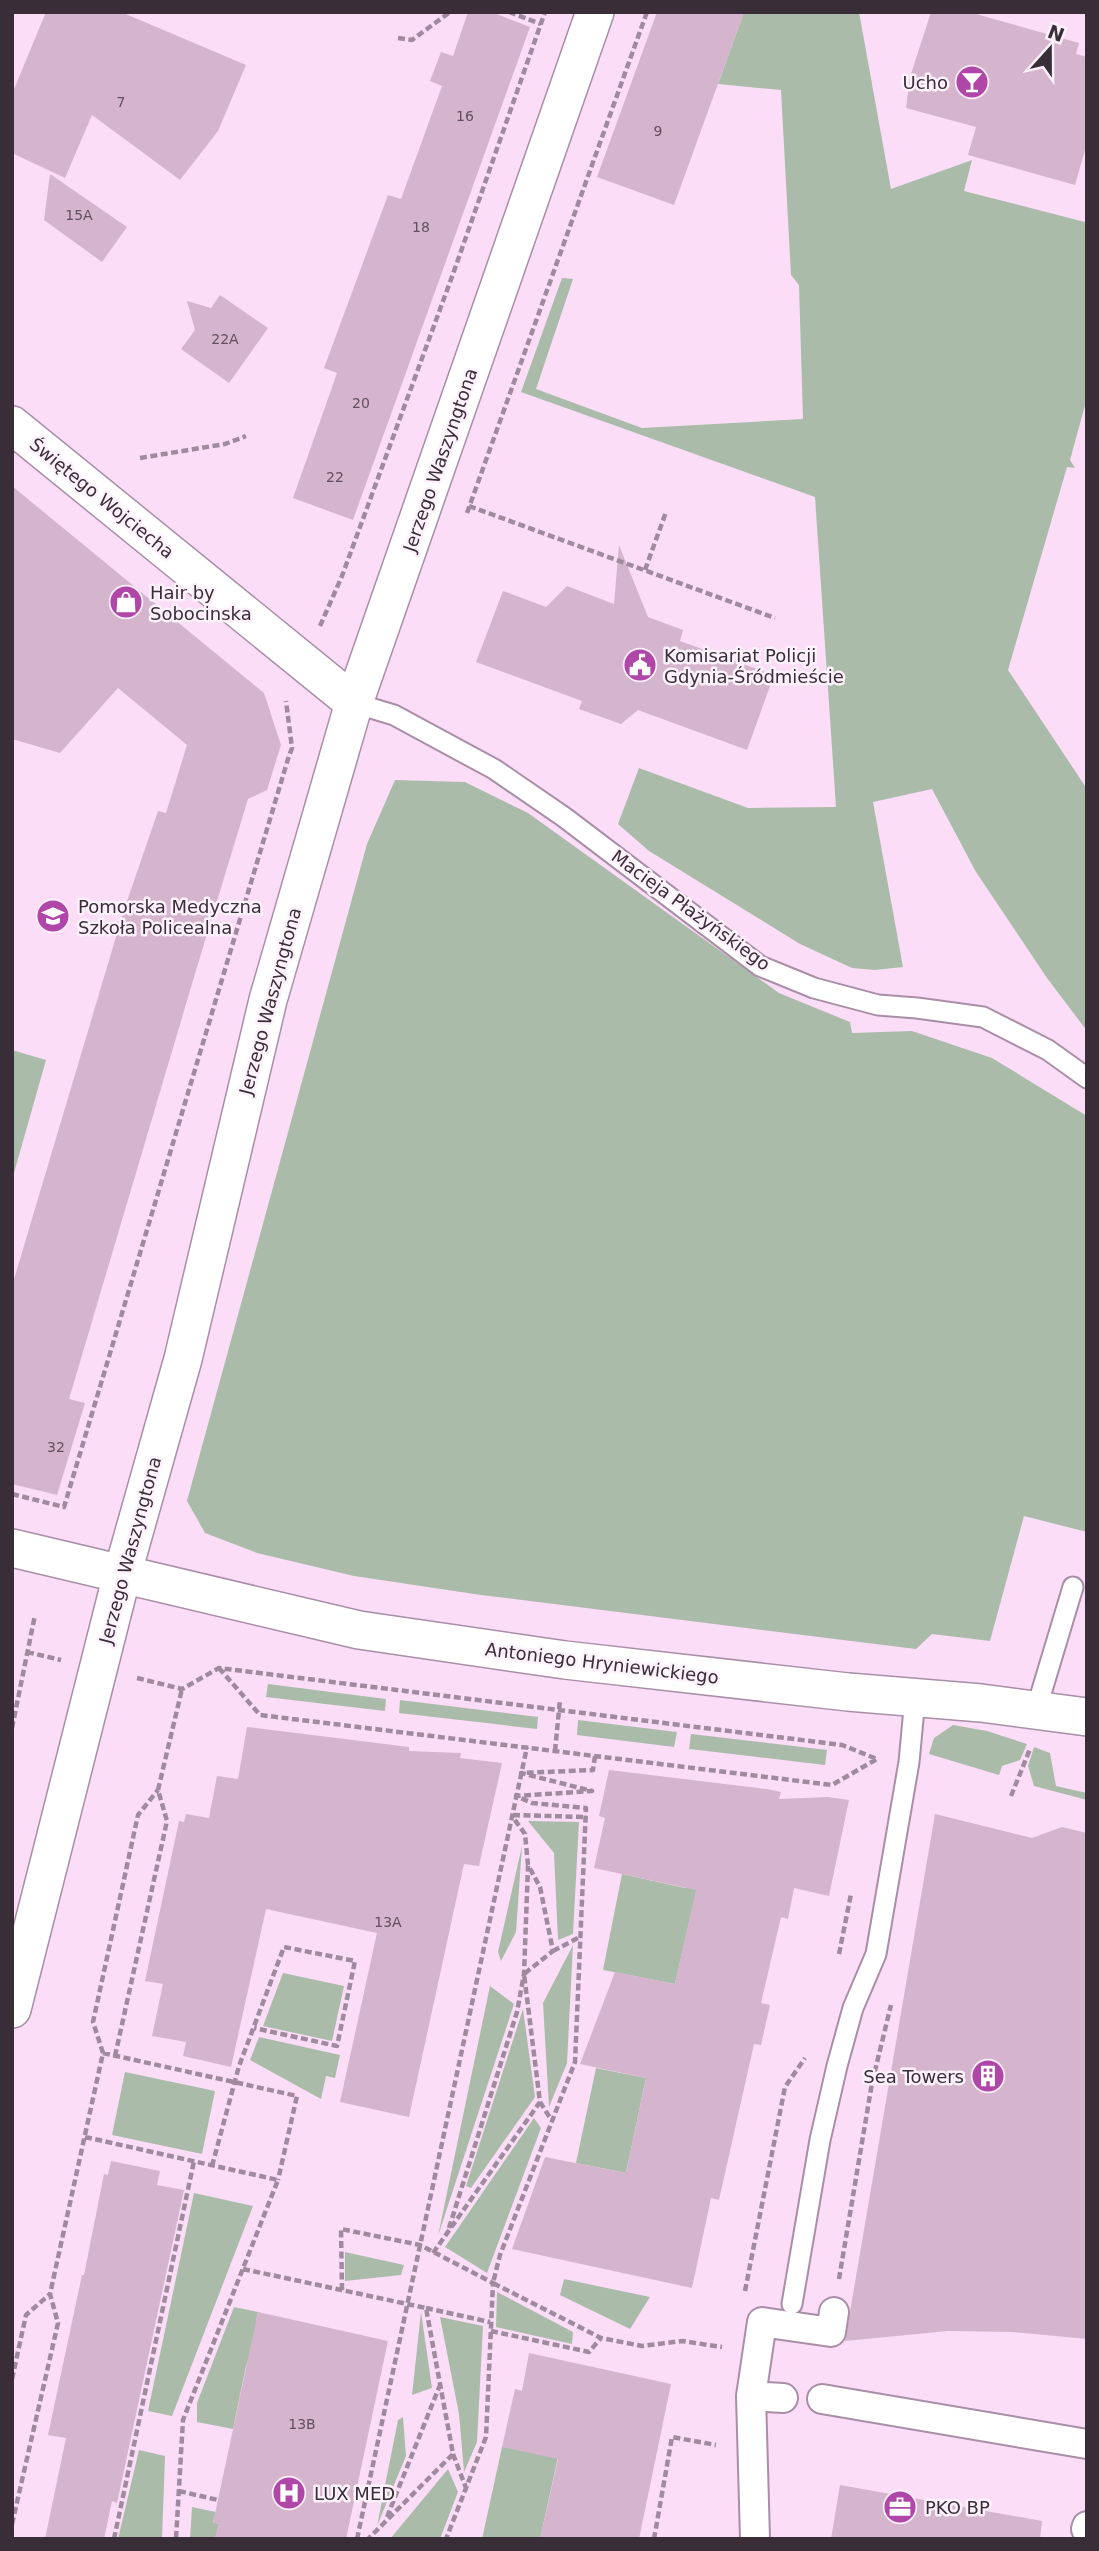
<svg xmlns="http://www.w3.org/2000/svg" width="1099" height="2551" viewBox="0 0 1099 2551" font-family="'DejaVu Sans',sans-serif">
<rect width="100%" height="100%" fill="#fbddf8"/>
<path fill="#aabca9" d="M 744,12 L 859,12 L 891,189 L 972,160 L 964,191 L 1085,222 L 1087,216 L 1087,398 L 1070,460 L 1075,468 L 1067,467 L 1008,670 L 1087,789 L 1087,1031 L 1047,978 L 976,872 L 932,789 L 873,802 L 903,967 L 875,970 L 852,968 L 800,944 L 649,851 L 618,824 L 639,768 L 748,808 L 836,807 L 815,497 L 521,392 L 562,278 L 573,279 L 536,389 L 642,428 L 803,419 L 799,285 L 791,275 L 781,90 L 718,84 Z
M 395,780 L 465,782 L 528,813 L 779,993 L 850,1022 L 852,1033 L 912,1031 L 992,1058 L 1087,1116 L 1087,1532 L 1024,1516 L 990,1641 L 932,1634 L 916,1649 L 481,1595 L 354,1576 L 257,1553 L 205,1533 L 187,1501 L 367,844 Z
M 12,1050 L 46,1060 L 12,1180 Z
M 268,1684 L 386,1699 L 385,1711 L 266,1697 Z
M 400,1700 L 538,1717 L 537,1729 L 399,1713 Z
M 578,1720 L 677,1732 L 674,1747 L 577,1735 Z
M 953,1725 L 987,1731 L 1027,1744 L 1020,1760 L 1002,1766 L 999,1775 L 929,1754 L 934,1738 Z
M 691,1734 L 827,1750 L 825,1765 L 689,1749 Z
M 1034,1747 L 1050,1753 L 1056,1786 L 1087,1793 L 1087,1800 L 1034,1786 L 1028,1766 Z
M 528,1821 L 579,1822 L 573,1934 L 558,1940 L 554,1853 Z
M 522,1846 L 516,1932 L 501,1961 L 498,1952 Z
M 622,1874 L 685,1888 L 699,1879 L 675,1984 L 603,1970 Z
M 573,1945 L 567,2063 L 549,2107 L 543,2003 Z
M 283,1973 L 344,1986 L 332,2041 L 263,2026 Z
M 490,1986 L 514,2004 L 438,2236 Z
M 523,2009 L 535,2097 L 471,2188 L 466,2186 Z
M 259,2037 L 340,2055 L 335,2078 L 326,2076 L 321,2099 L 250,2060 Z
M 596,2068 L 646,2078 L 626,2173 L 576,2163 Z
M 125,2072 L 215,2091 L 202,2154 L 112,2135 Z
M 534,2118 L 541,2128 L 487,2273 L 445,2247 Z
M 194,2193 L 253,2206 L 172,2416 L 148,2411 Z
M 345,2252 L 404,2265 L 401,2275 L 345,2281 Z
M 564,2279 L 650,2297 L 630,2329 L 560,2295 Z
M 497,2292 L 573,2332 L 572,2344 L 496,2327 Z
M 234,2307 L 258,2312 L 256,2321 L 262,2322 L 246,2366 L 233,2429 L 197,2422 L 197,2403 Z
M 421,2312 L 432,2388 L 412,2395 Z
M 440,2317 L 483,2326 L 477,2442 L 464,2472 L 459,2414 Z
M 403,2417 L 406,2456 L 377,2526 L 398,2420 Z
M 502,2447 L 560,2448 L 540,2539 L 482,2539 Z
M 139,2450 L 165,2456 L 162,2539 L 118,2539 Z
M 448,2469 L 458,2492 L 440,2539 L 390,2539 Z
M 192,2507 L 216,2512 L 213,2522 L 219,2524 L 215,2539 L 190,2539 Z"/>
<path fill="#d5b5cd" d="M 46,12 L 121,12 L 246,65 L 218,131 L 180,180 L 92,115 L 65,178 L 12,153 L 12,94 Z
M 468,12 L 491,12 L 530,27 L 353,520 L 293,498 L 337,373 L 324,368 L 388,195 L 401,199 L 442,86 L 430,81 L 441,52 L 453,56 Z
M 657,12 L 744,12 L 674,205 L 597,177 Z
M 931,12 L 969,12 L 1079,43 L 1076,54 L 1087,57 L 1087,143 L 1075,185 L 968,155 L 976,127 L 906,108 L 910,77 Z
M 50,174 L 127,227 L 102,262 L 44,220 Z
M 220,295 L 268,328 L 229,383 L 181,349 L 195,330 L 187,301 L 211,308 Z
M 12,486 L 264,693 L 281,745 L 267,790 L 248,799 L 197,967 L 69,1399 L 85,1403 L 57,1495 L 12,1484 L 12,1286 L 124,910 L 158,811 L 166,813 L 187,745 L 118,688 L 60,753 L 12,739 Z
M 619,545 L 648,617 L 683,630 L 680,641 L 774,675 L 747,750 L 638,710 L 621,724 L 579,709 L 582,701 L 476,662 L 503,591 L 546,607 L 567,586 L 614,604 Z
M 247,1727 L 409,1747 L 409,1751 L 461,1753 L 460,1758 L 502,1763 L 479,1866 L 464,1864 L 409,2117 L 340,2102 L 377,1933 L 266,1909 L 231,2067 L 183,2056 L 186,2042 L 152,2036 L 163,1984 L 145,1981 L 179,1821 L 184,1822 L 186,1814 L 209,1818 L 217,1776 L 238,1779 Z
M 609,1770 L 767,1789 L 781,1792 L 779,1799 L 828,1797 L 849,1800 L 829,1896 L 794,1888 L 788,1919 L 781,1917 L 761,2003 L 770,2005 L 761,2045 L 754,2044 L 719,2200 L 711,2198 L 692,2288 L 512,2249 L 545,2157 L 626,2173 L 646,2078 L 580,2064 L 615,1972 L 675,1984 L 696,1890 L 594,1868 L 605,1818 L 599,1816 Z
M 935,1814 L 1032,1838 L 1062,1827 L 1087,1833 L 1087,2339 L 1012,2332 L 948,2331 L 845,2341 Z
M 111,2161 L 160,2171 L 157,2185 L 184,2190 L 117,2503 L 112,2501 L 104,2539 L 45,2539 L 66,2438 L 48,2435 L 82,2275 L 84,2275 L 104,2174 L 108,2175 Z
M 258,2312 L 388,2341 L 346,2539 L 215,2539 L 219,2524 L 213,2523 Z
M 529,2353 L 671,2384 L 639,2539 L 540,2539 L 558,2459 L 502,2447 L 515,2389 L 522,2391 Z
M 840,2485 L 1042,2521 L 1040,2539 L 831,2539 Z"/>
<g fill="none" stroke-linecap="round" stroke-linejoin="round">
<defs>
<path id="service" d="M 354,703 L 394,715 L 494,769 L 564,817 L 760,966 L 814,988 L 878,1005 L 917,1008 L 983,1017 L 1048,1050 L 1087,1078
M 1036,1710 L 1073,1587
M 792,2304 L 820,2140 L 837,2066 L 853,2008 L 876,1954 L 909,1762 L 915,1698"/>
<path id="pedestrian" d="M 751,2396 L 783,2398
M 822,2399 L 1087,2444
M 1086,2529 L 1087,2526
M 755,2539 L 751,2396 L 762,2322 L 831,2332 L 834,2312"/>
<path id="minor" d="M 12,425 L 354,703
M 12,1548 L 359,1630 L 565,1660 L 848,1692 L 981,1703 L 1087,1717
M 12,2009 L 122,1575 L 183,1359 L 268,1000 L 354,703 L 595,12"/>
</defs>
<use href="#service" stroke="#a98ea7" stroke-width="23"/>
<use href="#pedestrian" stroke="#a98ea7" stroke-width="32"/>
<use href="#minor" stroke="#a98ea7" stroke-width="40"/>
<path stroke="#a08b9e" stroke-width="4.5" stroke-dasharray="7 3.5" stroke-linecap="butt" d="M 509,12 L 541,24
M 398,38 L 412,40 L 450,12
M 140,458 L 225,444 L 246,436
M 469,506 L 775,618
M 467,513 L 647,12
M 645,570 L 666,512
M 320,626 L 342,576 L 453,274 L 545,12
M 12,1494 L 64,1507 L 288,759 L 292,748 L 286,701
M 27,1652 L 61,1660
M 219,1668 L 260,1715 L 832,1785 L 877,1759
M 137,1678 L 182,1689 L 219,1668 L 842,1745 L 877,1759
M 12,1728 L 35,1615
M 555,1751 L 560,1700
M 595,1756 L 593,1770 L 521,1773 L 592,1791 L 516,1796 L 532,1803 L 586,1808 L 575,2062 L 500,2255 L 493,2283 L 601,2338 L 642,2346 L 682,2341 L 722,2347
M 1011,1796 L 1030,1749
M 513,1815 L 585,1817
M 553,1951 L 580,1937
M 839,1954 L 851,1894
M 103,2053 L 297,2096 L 278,2180
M 115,2056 L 167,1821 L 158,1790 L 182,1689
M 540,2102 L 552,2121
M 85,2137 L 278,2180 L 183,2420 L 176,2539
M 212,2166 L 239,2066 L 284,1947 L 355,1961 L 337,2046 L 254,2028
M 449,2228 L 517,2012 L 524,1974 L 528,1866
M 433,2253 L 540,2102 L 524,1974 L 553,1951 L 540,1887 L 528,1865 L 525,1834 L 512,1816
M 243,2269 L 426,2308 L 453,2454 L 368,2539
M 839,2279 L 872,2083 L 891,2005
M 342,2290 L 341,2229 L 420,2245 L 493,2283 L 486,2437 L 446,2539
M 745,2291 L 785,2087 L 805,2058
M 426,2308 L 490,2322
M 491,2331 L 589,2352 L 601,2338
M 12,2379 L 26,2315 L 50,2294
M 453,2454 L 466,2488
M 179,2491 L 218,2500
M 387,2517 L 440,2385
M 12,2524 L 58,2323 L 50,2294 L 103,2053 L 93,2022 L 138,1815 L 158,1790
M 114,2539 L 194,2161
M 357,2539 L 527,1747
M 654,2539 L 672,2437 L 716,2445"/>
<use href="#service" stroke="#fff" stroke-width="19"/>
<use href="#pedestrian" stroke="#fff" stroke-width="28"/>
<use href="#minor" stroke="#fff" stroke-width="37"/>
</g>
<defs>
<symbol id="bar-disc" viewBox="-11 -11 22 22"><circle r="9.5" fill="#af46a8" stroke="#fdf1fc"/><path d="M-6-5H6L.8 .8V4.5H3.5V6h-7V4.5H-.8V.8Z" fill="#fff"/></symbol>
<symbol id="shop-disc" viewBox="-11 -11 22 22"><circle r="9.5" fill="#af46a8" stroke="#fdf1fc"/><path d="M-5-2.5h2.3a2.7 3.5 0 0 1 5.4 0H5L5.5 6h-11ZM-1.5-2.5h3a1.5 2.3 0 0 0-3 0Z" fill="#fff"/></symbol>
<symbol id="civic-disc" viewBox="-11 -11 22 22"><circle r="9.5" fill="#af46a8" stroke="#fdf1fc"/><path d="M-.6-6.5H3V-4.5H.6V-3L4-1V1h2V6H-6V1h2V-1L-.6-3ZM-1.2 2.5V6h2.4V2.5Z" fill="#fff"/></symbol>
<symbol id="university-disc" viewBox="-11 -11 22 22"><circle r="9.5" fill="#af46a8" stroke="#fdf1fc"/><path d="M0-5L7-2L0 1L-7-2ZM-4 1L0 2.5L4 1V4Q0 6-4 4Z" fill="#fff"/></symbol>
<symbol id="building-disc" viewBox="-11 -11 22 22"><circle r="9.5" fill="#af46a8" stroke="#fdf1fc"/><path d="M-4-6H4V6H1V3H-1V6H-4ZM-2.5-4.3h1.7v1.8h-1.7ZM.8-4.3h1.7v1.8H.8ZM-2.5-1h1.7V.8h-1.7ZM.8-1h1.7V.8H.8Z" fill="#fff"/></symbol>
<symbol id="hospital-disc" viewBox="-11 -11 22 22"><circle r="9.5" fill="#af46a8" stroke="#fdf1fc"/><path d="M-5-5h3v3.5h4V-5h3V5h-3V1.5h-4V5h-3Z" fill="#fff"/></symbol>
<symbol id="office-disc" viewBox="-11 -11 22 22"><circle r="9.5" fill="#af46a8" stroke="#fdf1fc"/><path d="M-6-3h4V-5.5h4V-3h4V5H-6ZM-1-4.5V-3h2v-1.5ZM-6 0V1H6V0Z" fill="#fff"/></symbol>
</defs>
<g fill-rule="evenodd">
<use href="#bar-disc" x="953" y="63" width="38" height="38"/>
<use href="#shop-disc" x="107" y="583" width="38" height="38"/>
<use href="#civic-disc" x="621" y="646" width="38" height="38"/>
<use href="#university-disc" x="34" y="897" width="38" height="38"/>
<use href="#building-disc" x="969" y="2057" width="38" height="38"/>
<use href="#hospital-disc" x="270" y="2474" width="38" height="38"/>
<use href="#office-disc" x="881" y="2488" width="38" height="38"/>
</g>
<g text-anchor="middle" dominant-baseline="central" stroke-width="5" stroke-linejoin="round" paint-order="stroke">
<g font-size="14" fill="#60505d">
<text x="121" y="102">7</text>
<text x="465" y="116">16</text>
<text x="658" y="131">9</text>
<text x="79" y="215">15A</text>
<text x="421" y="227">18</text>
<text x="225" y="339">22A</text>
<text x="361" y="403">20</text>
<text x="335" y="477">22</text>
<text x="56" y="1447">32</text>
<text x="388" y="1922">13A</text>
<text x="302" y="2424">13B</text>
</g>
<g font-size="18" fill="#392e38" stroke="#fdf1fc" text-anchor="start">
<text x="948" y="82" text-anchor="end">Ucho</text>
<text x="150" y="592">Hair by<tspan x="150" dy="21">Sobocinska</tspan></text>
<text x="664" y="655">Komisariat Policji<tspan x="664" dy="21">Gdynia-Śródmieście</tspan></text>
<text x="78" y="906">Pomorska Medyczna<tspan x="78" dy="21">Szkoła Policealna</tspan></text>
<text x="964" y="2076" text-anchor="end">Sea Towers</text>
<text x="314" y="2493">LUX MED</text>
<text x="925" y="2507">PKO BP</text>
</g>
<g font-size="18" fill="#392e38" stroke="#fdf1fc">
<text transform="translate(440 460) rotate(-71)">Jerzego Waszyngtona</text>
<text transform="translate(102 498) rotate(39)">Świętego Wojciecha</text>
<text transform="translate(691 910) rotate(36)">Macieja Płażyńskiego</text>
<text transform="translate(270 1001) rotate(-75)">Jerzego Waszyngtona</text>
<text transform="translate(130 1550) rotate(-75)">Jerzego Waszyngtona</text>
<text transform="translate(602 1663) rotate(7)">Antoniego Hryniewickiego</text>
</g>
</g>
<rect width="1099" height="2551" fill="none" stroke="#392e38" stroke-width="28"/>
<g transform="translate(1050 49) rotate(21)" stroke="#fdf1fc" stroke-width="5" paint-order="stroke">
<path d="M0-5L12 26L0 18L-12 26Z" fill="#392e38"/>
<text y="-10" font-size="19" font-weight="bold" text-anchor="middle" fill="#392e38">N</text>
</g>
</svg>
